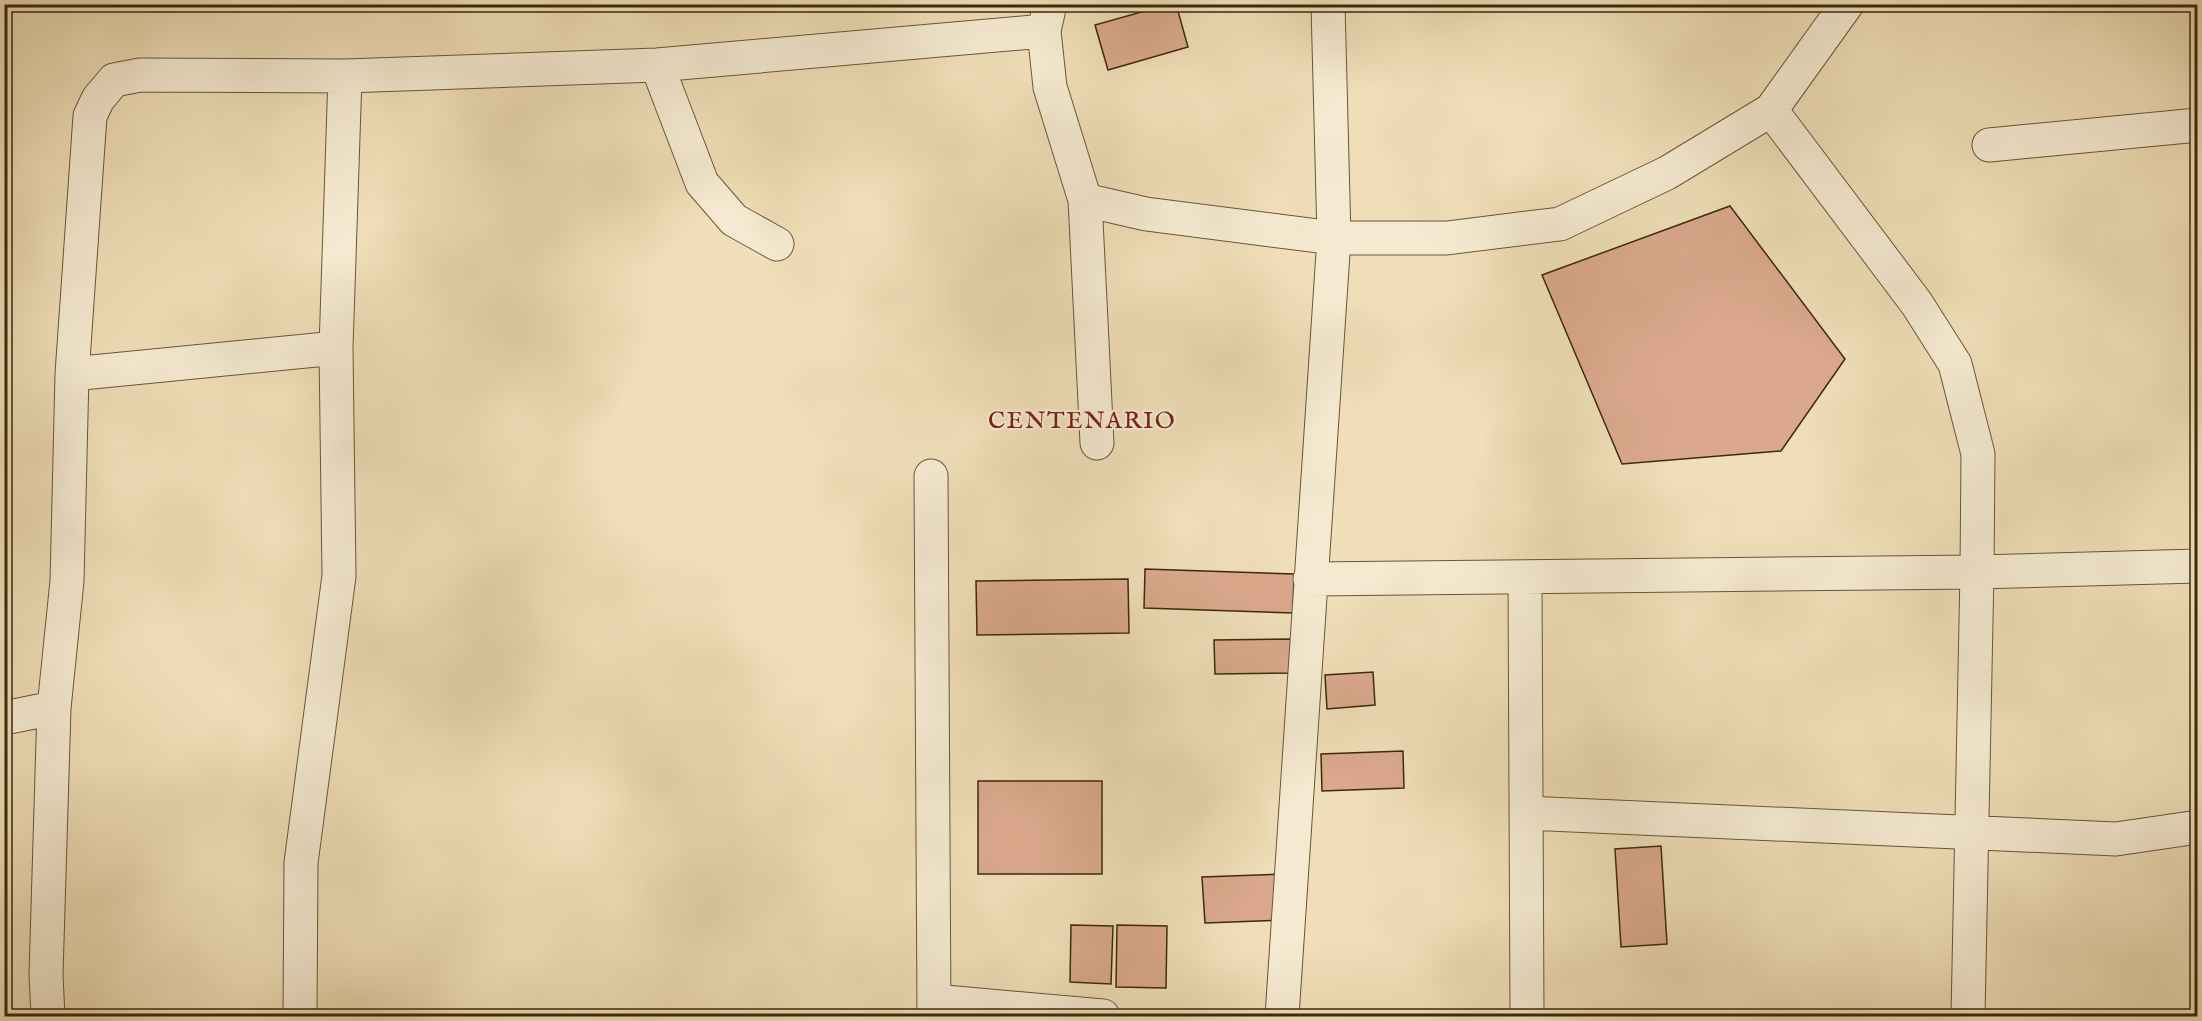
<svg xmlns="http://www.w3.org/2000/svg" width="2202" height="1021" viewBox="0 0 2202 1021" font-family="'IM FELL English',serif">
<rect width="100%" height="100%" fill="#efdeb8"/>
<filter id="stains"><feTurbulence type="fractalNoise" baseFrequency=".00333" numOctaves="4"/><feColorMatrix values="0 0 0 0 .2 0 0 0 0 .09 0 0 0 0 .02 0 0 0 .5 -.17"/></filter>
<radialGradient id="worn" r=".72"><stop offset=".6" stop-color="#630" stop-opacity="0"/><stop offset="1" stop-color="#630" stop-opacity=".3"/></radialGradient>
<path fill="#dba88d" stroke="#3b290e" stroke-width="1.5" d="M 1170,4 L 1176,4 L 1188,47 L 1108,70 L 1095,25 Z
M 1730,206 L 1845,359 L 1781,451 L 1622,464 L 1542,275 Z
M 1145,569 L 1294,574 L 1293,613 L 1144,608 Z
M 1128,579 L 1129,633 L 977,635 L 976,581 Z
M 1293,639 L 1294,673 L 1215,674 L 1214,640 Z
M 1373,672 L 1375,705 L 1327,709 L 1325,675 Z
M 1403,751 L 1404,788 L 1322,791 L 1321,754 Z
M 978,781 L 1102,781 L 1102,874 L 978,874 Z
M 1661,846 L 1667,944 L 1621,947 L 1615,849 Z
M 1283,874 L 1285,920 L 1205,923 L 1202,877 Z
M 1071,925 L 1113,926 L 1111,984 L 1070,982 Z
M 1117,925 L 1167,926 L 1166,988 L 1116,987 Z"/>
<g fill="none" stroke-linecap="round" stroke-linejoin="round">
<defs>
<path id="minor" d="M 1050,4 L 1044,31 L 1050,87 L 1085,200 L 1146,214 L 1334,238 L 1447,238 L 1560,224 L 1667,173 L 1771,110 L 1847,4
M 657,65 L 702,183 L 734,220 L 777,244
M 1771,110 L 1917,304 L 1955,364 L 1978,454 L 1977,572 L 1968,1016
M 1989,145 L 2198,125
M 1085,200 L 1097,443
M 72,374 L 336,348
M 931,476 L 934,1016
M 1525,578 L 1527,1016
M 1310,579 L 1977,572 L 2198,566
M 4,718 L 54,708
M 1526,813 L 2116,839 L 2198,827
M 934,1001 L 1103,1016
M 48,1016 L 46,975 L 54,708 L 67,581 L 72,374 L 90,116 L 98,99 L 114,80 L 140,75 L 345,76 L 657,65 L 1044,31
M 300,1016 L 301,863 L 339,576 L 336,348 L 345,76
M 1282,1016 L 1334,238 L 1328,4"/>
</defs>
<use href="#minor" stroke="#685638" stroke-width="35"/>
<use href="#minor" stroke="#f5ead1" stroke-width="33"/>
</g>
<g text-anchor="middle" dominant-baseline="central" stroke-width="4.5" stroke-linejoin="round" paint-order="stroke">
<g font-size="24" letter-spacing="1.5" fill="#7a1f14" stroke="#f5ead1">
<text x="1082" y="421">CENTENARIO</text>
</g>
</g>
<rect width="2202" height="1021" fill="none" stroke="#efdeb8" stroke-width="24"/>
<rect x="6" y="6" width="2190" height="1009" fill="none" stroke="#3b290e" stroke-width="3"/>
<rect x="12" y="12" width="2178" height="997" fill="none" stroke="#3b290e" stroke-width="1.5"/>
<rect width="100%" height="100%" filter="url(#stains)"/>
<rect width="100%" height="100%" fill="url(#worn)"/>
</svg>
